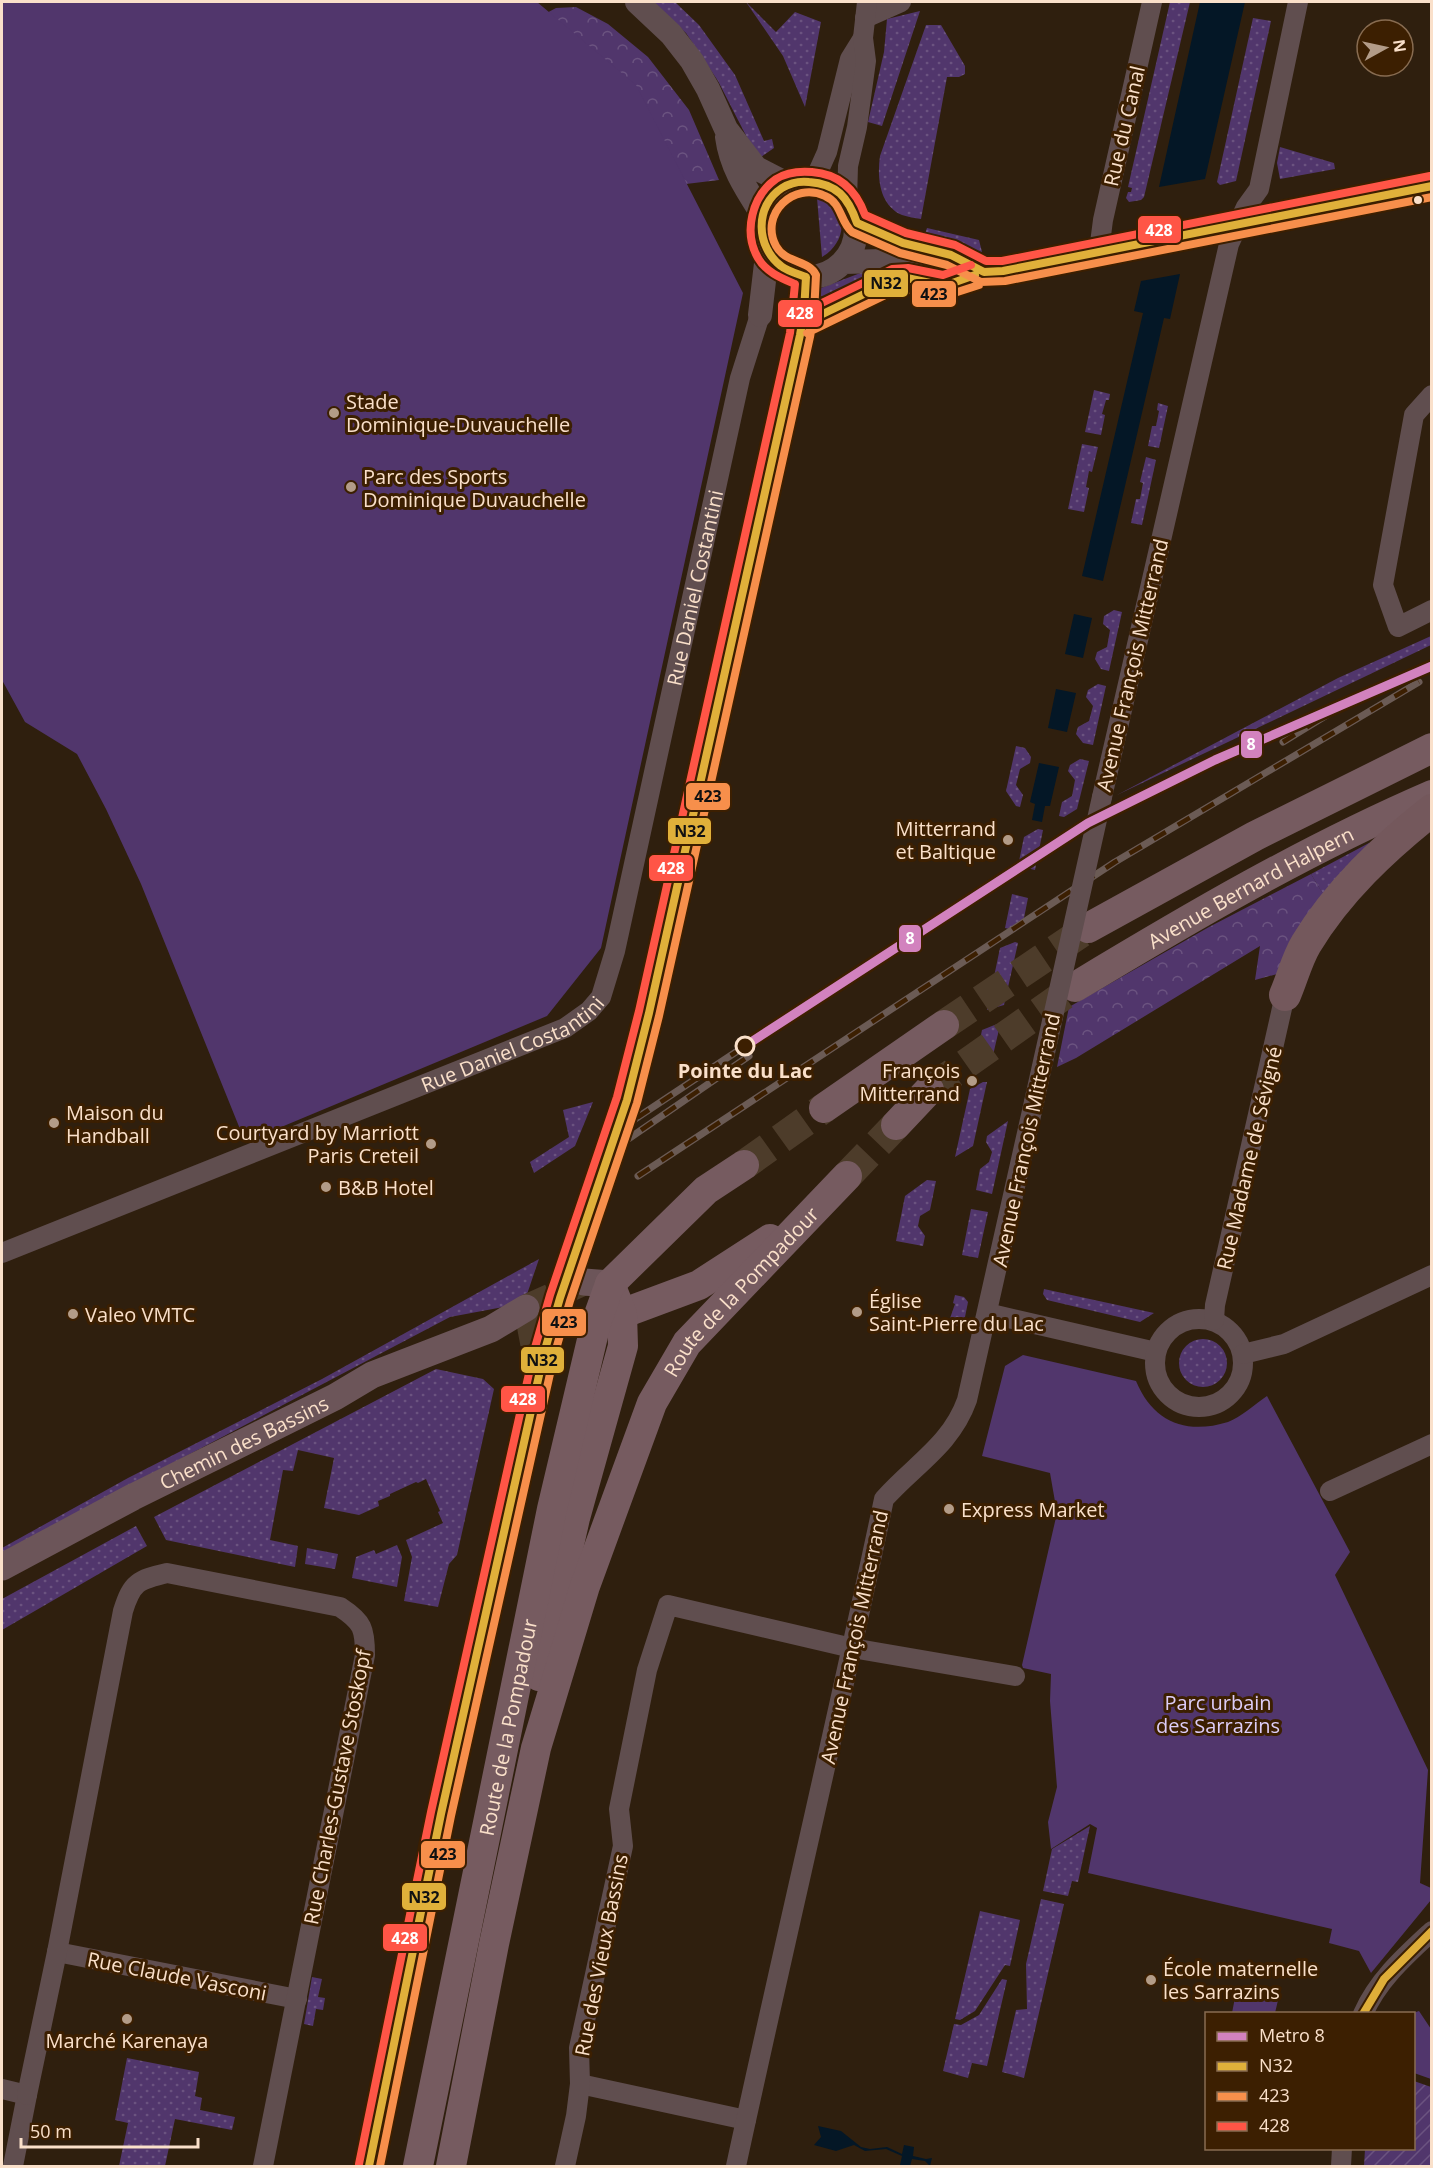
<svg xmlns="http://www.w3.org/2000/svg" width="1433" height="2168" viewBox="0 0 1433 2168" font-family="'Open Sans',sans-serif">
<defs>
<pattern id="grass-dots" width="8" height="8" patternUnits="userSpaceOnUse" patternTransform="scale(1.5)"><rect width="8" height="8" fill="#51366c"/><path d="M2 2h.1M6 6h.1" fill="none" stroke="#6b5380" stroke-width="1.8" stroke-linecap="round"/></pattern>
<pattern id="forest-crowns" width="20" height="18" patternUnits="userSpaceOnUse" patternTransform="scale(1.5)"><rect width="20" height="18" fill="#51366c"/><path d="M2 6a3 3 0 1 1 6 0M12 15a3 3 0 1 1 6 0" fill="none" stroke="#6b5380"/></pattern>
<pattern id="garden-furrows" width="10" height="10" patternUnits="userSpaceOnUse" patternTransform="scale(1.5)"><rect width="10" height="10" fill="#51366c"/><path d="M-1 1l2-2M0 10L10 0M9 11l2-2" fill="none" stroke="#6b5380"/></pattern>
</defs>
<rect width="100%" height="100%" fill="#2f1f0e"/>
<path fill="url(#grass-dots)" d="M 651,2 L 675,2 L 699,25 L 735,75 L 764,141 L 772,139 L 774,148 L 758,159 L 718,81 L 686,33 Z
M 746,2 L 776,32 L 795,12 L 821,22 L 805,107 L 783,56 Z
M 1170,2 L 1190,2 L 1144,197 L 1141,200 L 1129,202 L 1126,198 L 1128,192 L 1131,192 L 1132,188 L 1128,187 Z
M 920,11 L 882,126 L 868,122 L 884,52 L 887,19 Z
M 1253,18 L 1271,21 L 1236,181 L 1220,185 L 1217,182 Z
M 926,25 L 941,25 L 965,66 L 965,74 L 959,77 L 947,77 L 921,219 C 915,218 908,217 902,215 C 879,205 877,177 880,156 Z
M 1280,147 L 1334,163 L 1335,169 L 1280,179 L 1277,163 Z
M 817,198 C 824,201 833,205 837,212 C 848,229 837,248 822,257 Z
M 927,228 L 979,240 L 982,252 L 966,250 L 923,240 Z
M 878,270 L 888,274 L 834,294 L 818,297 L 818,290 L 821,288 L 863,272 Z
M 1094,390 L 1110,394 L 1109,400 L 1106,400 L 1102,414 L 1105,415 L 1101,435 L 1085,432 Z
M 1158,403 L 1168,406 L 1159,448 L 1148,446 L 1152,426 L 1156,426 L 1159,411 L 1157,410 Z
M 1082,444 L 1098,447 L 1092,472 L 1089,471 L 1086,487 L 1089,488 L 1084,512 L 1068,509 Z
M 1146,457 L 1156,460 L 1142,525 L 1131,523 L 1136,499 L 1140,499 L 1143,483 L 1140,482 Z
M 1114,610 L 1122,612 L 1109,671 L 1101,669 L 1095,659 L 1097,652 L 1107,647 L 1110,630 L 1103,624 L 1104,616 Z
M 1431,636 L 1431,645 L 1117,795 L 1338,678 Z
M 1098,684 L 1106,686 L 1093,745 L 1083,743 L 1076,734 L 1078,727 L 1089,721 L 1093,706 L 1086,697 L 1088,690 Z
M 1016,746 L 1025,748 L 1031,757 L 1030,763 L 1020,769 L 1016,785 L 1023,795 L 1020,807 L 1016,806 L 1006,791 Z
M 1080,759 L 1089,761 L 1077,809 L 1064,817 L 1059,816 L 1062,802 L 1072,796 L 1075,780 L 1068,771 L 1070,765 Z
M 1038,829 L 1043,830 L 1035,870 L 1018,866 L 1024,837 Z
M 1369,843 L 1376,847 L 1327,901 L 1311,874 Z
M 1012,894 L 1028,898 L 1023,923 L 1009,929 L 1005,928 Z
M 1015,942 L 1018,943 L 1004,1005 L 987,1010 L 1000,948 Z
M 997,1024 L 1000,1025 L 991,1064 L 974,1069 L 982,1030 Z
M 983,1082 L 987,1082 L 973,1146 L 955,1157 L 970,1089 Z
M 593,1102 L 575,1146 L 534,1173 L 530,1162 L 569,1137 L 563,1110 Z
M 1008,1121 L 992,1194 L 976,1190 L 980,1169 L 989,1162 L 992,1152 L 986,1142 L 987,1136 Z
M 927,1180 L 936,1181 L 930,1210 L 920,1216 L 918,1226 L 925,1236 L 923,1246 L 896,1241 L 905,1196 Z
M 971,1209 L 988,1212 L 978,1258 L 962,1255 Z
M 539,1259 L 524,1303 L 450,1317 L 2,1553 L 2,1548 L 128,1478 L 322,1379 Z
M 1044,1289 L 1154,1313 L 1140,1322 L 1047,1300 L 1043,1294 Z
M 955,1295 L 964,1297 L 968,1302 L 963,1327 L 948,1324 L 955,1304 L 953,1303 Z
M1179 1363a24 24 0 1 1 48 0a24 24 0 1 1-48 0Z
M 436,1369 L 483,1379 L 494,1389 L 457,1555 L 449,1564 L 438,1607 L 404,1601 L 412,1557 L 406,1540 L 443,1523 L 438,1512 L 440,1511 L 426,1479 L 418,1483 L 416,1482 L 390,1494 L 390,1496 L 378,1501 L 379,1506 L 359,1515 L 324,1508 L 334,1458 L 298,1450 L 293,1471 L 283,1470 L 270,1540 L 298,1546 L 295,1567 L 166,1540 L 154,1517 Z
M 136,1526 L 147,1546 L 2,1630 L 2,1599 Z
M 397,1545 L 402,1557 L 397,1587 L 352,1578 L 356,1557 L 374,1550 L 376,1554 Z
M 307,1548 L 338,1554 L 335,1569 L 305,1564 Z
M 1090,1826 L 1078,1882 L 1072,1881 L 1068,1896 L 1043,1891 L 1052,1849 Z
M 1041,1899 L 1064,1904 L 1024,2078 L 1002,2072 L 1016,2010 L 1027,2009 L 1026,1964 Z
M 980,1911 L 1020,1920 L 1010,1966 L 1005,1965 L 975,2011 L 960,2020 L 955,2019 Z
M 312,1977 L 322,1979 L 318,1997 L 325,1998 L 323,2010 L 316,2009 L 313,2026 L 304,2024 Z
M 1002,1979 L 1007,1980 L 987,2066 L 972,2063 L 968,2078 L 943,2071 L 954,2024 L 961,2025 L 979,2015 Z
M 127,2058 L 199,2072 L 195,2096 L 202,2098 L 200,2110 L 235,2117 L 232,2130 L 175,2119 L 165,2166 L 119,2166 L 128,2123 L 115,2120 Z"/>
<path fill="url(#forest-crowns)" d="M 576,7 L 608,24 L 648,57 L 689,110 L 719,180 L 628,191 L 541,16 L 556,8 Z
M 1311,874 L 1325,897 L 1288,971 L 1255,980 L 1260,946 L 1076,1058 L 1057,1067 L 1069,1007 L 1209,927 Z"/>
<path fill="#51366c" d="M 2,2 L 537,2 L 636,85 L 743,293 L 601,948 L 547,1016 L 255,1138 L 245,1136 L 240,1129 L 141,884 L 106,809 L 77,754 L 25,722 L 2,680 Z
M 1023,1355 L 1136,1381 C 1153,1422 1186,1435 1228,1422 C 1241,1417 1255,1404 1267,1396 L 1350,1552 L 1335,1575 L 1428,1770 L 1420,1883 L 1431,1888 L 1431,1900 L 1371,1973 L 1359,1951 L 1329,1943 L 1332,1929 L 1088,1873 L 1097,1828 L 1090,1824 L 1051,1849 L 1048,1822 L 1057,1787 L 1050,1701 L 1051,1674 L 1023,1668 L 1022,1665 L 1057,1513 L 1050,1473 L 982,1456 L 1005,1366 Z
M 1237,1987 L 1279,1996 L 1275,2013 L 1232,2013 Z
M 1419,2011 L 1431,2029 L 1431,2079 L 1414,2073 L 1413,2013 Z"/>
<path fill="url(#garden-furrows)" d="M 1414,2081 L 1431,2087 L 1431,2166 L 1364,2166 L 1365,2149 L 1414,2148 Z"/>
<path fill="#041726" d="M 1200,2 L 1245,2 L 1205,179 L 1159,187 Z
M 1180,274 L 1170,319 L 1164,318 L 1103,581 L 1082,576 L 1143,313 L 1134,311 L 1141,281 Z
M 1074,614 L 1092,618 L 1083,658 L 1065,654 Z
M 1056,689 L 1076,693 L 1067,732 L 1048,728 Z
M 1039,763 L 1059,767 L 1050,806 L 1045,806 L 1042,822 L 1032,820 L 1035,804 L 1030,802 Z
M 818,2126 L 841,2131 L 861,2147 L 870,2149 L 887,2147 L 902,2154 L 904,2145 L 914,2147 L 913,2156 L 926,2159 L 932,2158 L 930,2166 L 925,2161 L 912,2159 L 910,2166 L 900,2165 L 902,2156 L 886,2149 L 865,2151 L 854,2145 L 836,2151 L 814,2145 L 821,2137 Z"/>
<g fill="none" stroke-linecap="round" stroke-linejoin="round">
<path stroke="#4d3c2a" stroke-width="27" stroke-dasharray="27 14" stroke-linecap="butt" d="M 526,1308 L 584,1282
M 518,1333 L 571,1323"/>
<path stroke="#4d3c2a" stroke-width="30" stroke-dasharray="30 15" stroke-linecap="butt" d="M 944,1025 L 1088,928
M 929,1090 L 1075,987
M 744,1165 L 824,1108
M 847,1176 L 896,1125"/>
<g stroke="#604e4f" stroke-width="20">
<path d="M 865,18 L 901,2"/>
<path d="M 814,181 L 827,152 L 850,59 L 863,38"/>
<path d="M 847,201 L 848,166 L 857,127 L 866,61 L 863,38 L 867,2"/>
<path d="M 1099,251 L 1103,220 L 1152,2"/>
<path d="M 1432,395 L 1414,415 L 1383,585 L 1398,627 L 1432,610"/>
<path d="M 1102,797 L 1229,244 L 1246,207 L 1259,189 L 1298,2"/>
<path id="s1" d="M 2,1253 L 565,1028 L 589,1011 L 601,997 L 615,951 L 740,378 L 760,315"/>
<path d="M 987,1313 L 1156,1352"/>
<circle cx="1199" cy="1363" r="44"/>
<path d="M 1214,1320 L 1215,1305 L 1285,995"/>
<path d="M 1243,1354 L 1284,1344 L 1432,1275"/>
<path d="M 1330,1491 L 1432,1444"/>
<path d="M 57,1952 L 297,1999"/>
<path d="M 1363,2014 C 1378,1980 1405,1956 1432,1931"/>
<path d="M 580,2084 L 746,2120"/>
<path d="M 2,2089 L 27,2095 L 13,2166"/>
<path d="M 27,2095 L 57,1952 L 123,1611 C 132,1582 138,1580 167,1573 L 340,1607 C 363,1622 365,1629 365,1655 L 263,2166"/>
<path d="M 565,2166 L 576,2116 L 580,2084 L 579,2048 L 623,1846 L 619,1809 L 647,1670 L 668,1605 L 852,1648 L 1015,1676"/>
<path d="M 736,2166 C 784,1944 837,1722 884,1499 C 914,1465 951,1445 967,1400 L 1034,1102"/>
<path d="M 1341,2166 L 1342,2148"/>
</g>
<path stroke="#604e4f" stroke-width="24" d="M 637,2 L 671,34 L 692,61 L 708,89 L 726,129 L 756,168 L 789,185
M 727,137 C 731,167 746,189 762,214
M760 229a48 48 0 1 1 96 0a48 48 0 1 1-96 0Z
M 857,223 L 903,243 L 951,255 L 984,272
M 843,262 L 884,261 L 946,274 L 1003,271 L 1432,186
M 760,315 L 767,255"/>
<g stroke="#6c5559" stroke-width="27">
<path d="M 584,1282 L 610,1284"/>
<path d="M 571,1323 L 596,1323"/>
<path id="s2" d="M 2,1567 L 133,1497 L 335,1397 L 372,1375 L 491,1329 L 526,1308"/>
</g>
<g stroke="#765b60" stroke-width="30">
<path d="M 1088,928 L 1255,836 L 1432,748"/>
<path id="s3" d="M 1075,987 C 1191,917 1307,849 1432,795"/>
<path d="M 824,1108 L 944,1025"/>
<path d="M 896,1125 L 929,1090"/>
<path d="M 605,1320 L 699,1285 L 770,1239"/>
<path d="M 539,1676 L 575,1518 L 623,1346 L 622,1314 L 610,1284"/>
<path id="s4" d="M 418,2166 L 552,1509 L 596,1323 L 610,1284 L 706,1190 L 744,1165"/>
<path id="s5" d="M 451,2166 L 494,1944 L 536,1748 L 585,1586 L 652,1403 L 687,1343 L 847,1176"/>
</g>
<path stroke="#74585c" stroke-width="32" d="M 1285,995 C 1292,979 1297,959 1306,944 C 1338,891 1384,848 1432,810"/>
<defs>
<path id="rail" d="M 1283,742 L 1350,701
M 614,1133 L 745,1046
M 618,1146 L 749,1056
M 638,1176 L 1115,862 L 1419,682"/>
</defs>
<use href="#rail" stroke="#6b5b55" stroke-width="7"/>
<use href="#rail" stroke="#3c1f01" stroke-width="4.5" stroke-dasharray="14" stroke-linecap="butt"/>
<path stroke="#604e4f" stroke-width="20" d="M 1034,1102 L 1102,797"/>
<defs>
<path id="bus-1" d="M 802,324 L 895,279 L 907,278 L 944,286 L 975,275
M 369,2166 L 441,1814 L 544,1353 L 560,1298 L 627,1100 L 649,1013 L 800,335 L 804,312 L 806,277 C 798,274 787,271 781,266 C 756,247 754,206 782,188 C 790,183 800,181 809,182 C 837,184 848,197 857,223 L 903,243 L 951,255 L 984,272 L 1003,271 L 1432,186"/>
<path id="bus-2" d="M 807,333 L 898,289 L 906,289 L 945,296 L 979,285
M 380,2166 L 451,1816 L 554,1356 L 570,1301 L 637,1103 L 659,1016 L 810,337 L 814,313 L 816,275 C 809,260 785,263 776,246 C 759,214 794,181 825,196 C 842,203 840,222 852,232 L 900,253 L 947,265 L 981,282 L 1005,281 L 1432,197"/>
<path id="bus-3" d="M 797,315 L 892,269 L 908,268 L 943,275 L 971,265
M 359,2164 L 431,1812 L 534,1351 L 550,1295 L 617,1097 L 639,1011 L 790,333 L 795,284 C 781,278 766,272 758,258 C 743,232 752,196 776,179 C 787,172 800,171 812,172 C 839,174 856,190 865,215 L 906,233 L 955,245 L 986,261 L 1002,261 L 1430,176"/>
<path id="bus-4" d="M 1363,2014 L 1384,1979 L 1432,1931"/>
</defs>
<use href="#bus-1" stroke="#3c1f01" stroke-width="12"/>
<use href="#bus-2" stroke="#3c1f01" stroke-width="12"/>
<use href="#bus-3" stroke="#3c1f01" stroke-width="12"/>
<use href="#bus-4" stroke="#3c1f01" stroke-width="12"/>
<use href="#bus-1" stroke="#e0b03a" stroke-width="8"/>
<use href="#bus-2" stroke="#f78f4b" stroke-width="8"/>
<use href="#bus-3" stroke="#ff5546" stroke-width="8"/>
<use href="#bus-4" stroke="#dfae39" stroke-width="8"/>
<defs>
<path id="metro-1" d="M 745,1046 L 1088,823 L 1215,760 L 1432,666"/>
</defs>
<use href="#metro-1" stroke="#3c1f01" stroke-width="14"/>
<use href="#metro-1" stroke="#d282be" stroke-width="9"/>
</g>
<circle fill="#fae0ca" stroke="#3c1f01" stroke-width="2" cx="1418" cy="200" r="5"/>
<g fill="#b39c88" stroke="#3c1f01" stroke-width="2">
<circle cx="334" cy="413" r="6"/>
<circle cx="351" cy="487" r="6"/>
<circle cx="1008" cy="840" r="6"/>
<circle cx="972" cy="1081" r="6"/>
<circle cx="54" cy="1123" r="6"/>
<circle cx="431" cy="1144" r="6"/>
<circle cx="326" cy="1187" r="6"/>
<circle cx="857" cy="1312" r="6"/>
<circle cx="73" cy="1314" r="6"/>
<circle cx="949" cy="1509" r="6"/>
<circle cx="1151" cy="1980" r="6"/>
<circle cx="127" cy="2019" r="6"/>
</g>
<circle fill="#3c1f01" stroke="#fae0ca" stroke-width="3" cx="745" cy="1046" r="9"/>
<g text-anchor="middle" dominant-baseline="central" stroke-width="6" stroke-linejoin="round" paint-order="stroke">
<g font-size="20" fill="#fae0ca" stroke="#3c1f01">
<text transform="translate(1124 126) rotate(-77)">Rue du Canal</text>
<text stroke="none"><textPath href="#s1" startOffset="1074">Rue Daniel Costantini</textPath></text>
<text transform="translate(1132 665) rotate(-77)">Avenue François Mitterrand</text>
<text stroke="none"><textPath href="#s3" startOffset="202">Avenue Bernard Halpern</textPath></text>
<text stroke="none"><textPath href="#s1" startOffset="552">Rue Daniel Costantini</textPath></text>
<text transform="translate(1026 1140) rotate(-78)">Avenue François Mitterrand</text>
<text transform="translate(1249 1158) rotate(-77)">Rue Madame de Sévigné</text>
<text stroke="none"><textPath href="#s5" startOffset="934">Route de la Pompadour</textPath></text>
<text stroke="none"><textPath href="#s2" startOffset="272">Chemin des Bassins</textPath></text>
<text transform="translate(854 1637) rotate(-78)">Avenue François Mitterrand</text>
<text stroke="none"><textPath href="#s4" startOffset="448">Route de la Pompadour</textPath></text>
<text transform="translate(337 1787) rotate(-79)">Rue Charles-Gustave Stoskopf</text>
<text transform="translate(601 1955) rotate(-79)">Rue des Vieux Bassins</text>
<text transform="translate(177 1976) rotate(11)">Rue Claude Vasconi</text>
</g>
<g font-size="20" fill="#fae0ca" stroke="#3c1f01" text-anchor="start">
<text x="346" y="401">Stade<tspan x="346" dy="23">Dominique-Duvauchelle</tspan></text>
<text x="363" y="476">Parc des Sports<tspan x="363" dy="23">Dominique Duvauchelle</tspan></text>
<text x="996" y="828" text-anchor="end">Mitterrand<tspan x="996" dy="23">et Baltique</tspan></text>
<text x="960" y="1070" text-anchor="end">François<tspan x="960" dy="23">Mitterrand</tspan></text>
<text x="66" y="1112">Maison du<tspan x="66" dy="23">Handball</tspan></text>
<text x="419" y="1132" text-anchor="end">Courtyard by Marriott<tspan x="419" dy="23">Paris Creteil</tspan></text>
<text x="338" y="1187">B&amp;B Hotel</text>
<text x="869" y="1300">Église<tspan x="869" dy="23">Saint-Pierre du Lac</tspan></text>
<text x="85" y="1314">Valeo VMTC</text>
<text x="961" y="1509">Express Market</text>
<text x="1163" y="1968">École maternelle<tspan x="1163" dy="23">les Sarrazins</tspan></text>
<text x="127" y="2040" text-anchor="middle">Marché Karenaya</text>
</g>
<g font-size="20" font-weight="bold" fill="#fae0ca" stroke="#3c1f01">
<text x="745" y="1070">Pointe du Lac</text>
</g>
<g font-size="20" fill="#ddcdf8" stroke="#3c1f01">
<text x="1218" y="1702">Parc urbain<tspan x="1218" dy="23">des Sarrazins</tspan></text>
</g>
</g>
<g stroke="#3c1f01" stroke-width="2">
<rect x="1137" y="215" width="45" height="29" rx="6" fill="#ff5546"/>
<rect x="863" y="269" width="46" height="29" rx="6" fill="#e0b03a"/>
<rect x="911" y="280" width="46" height="28" rx="6" fill="#f78f4b"/>
<rect x="777" y="299" width="46" height="29" rx="6" fill="#ff5546"/>
<rect x="1240" y="730" width="23" height="29" rx="6" fill="#d282be"/>
<rect x="685" y="782" width="46" height="29" rx="6" fill="#f78f4b"/>
<rect x="667" y="817" width="45" height="28" rx="6" fill="#e0b03a"/>
<rect x="648" y="854" width="46" height="28" rx="6" fill="#ff5546"/>
<rect x="898" y="924" width="24" height="29" rx="6" fill="#d282be"/>
<rect x="541" y="1308" width="46" height="29" rx="6" fill="#f78f4b"/>
<rect x="520" y="1346" width="45" height="28" rx="6" fill="#e0b03a"/>
<rect x="500" y="1385" width="46" height="28" rx="6" fill="#ff5546"/>
<rect x="420" y="1840" width="46" height="29" rx="6" fill="#f78f4b"/>
<rect x="401" y="1882" width="46" height="29" rx="6" fill="#e0b03a"/>
<rect x="382" y="1923" width="46" height="29" rx="6" fill="#ff5546"/>
</g>
<g font-size="16" text-anchor="middle" font-weight="bold" fill="#fff">
<text x="1159" y="236">428</text>
<text x="800" y="319">428</text>
<text x="1251" y="750">8</text>
<text x="671" y="874">428</text>
<text x="910" y="944">8</text>
<text x="523" y="1405">428</text>
<text x="405" y="1944">428</text>
</g>
<g font-size="16" text-anchor="middle" font-weight="bold" fill="#111">
<text x="886" y="289">N32</text>
<text x="934" y="300">423</text>
<text x="708" y="802">423</text>
<text x="690" y="837">N32</text>
<text x="564" y="1328">423</text>
<text x="542" y="1366">N32</text>
<text x="443" y="1860">423</text>
<text x="424" y="1903">N32</text>
</g>
<rect width="1433" height="2168" fill="none" stroke="#fae0ca" stroke-width="6"/>
<rect x="1205" y="2012" width="210" height="138" fill="#3c1f01" stroke="#886c51" stroke-width="1.5"/>
<rect x="1217" y="2032" width="30" height="9" fill="#d282be" stroke="#886c51" stroke-width="1.5"/>
<text x="1259" y="2042" font-size="18" fill="#fae0ca">Metro 8</text>
<rect x="1217" y="2062" width="30" height="9" fill="#e0b03a" stroke="#886c51" stroke-width="1.5"/>
<text x="1259" y="2072" font-size="18" fill="#fae0ca">N32</text>
<rect x="1217" y="2092" width="30" height="9" fill="#f78f4b" stroke="#886c51" stroke-width="1.5"/>
<text x="1259" y="2102" font-size="18" fill="#fae0ca">423</text>
<rect x="1217" y="2122" width="30" height="9" fill="#ff5546" stroke="#886c51" stroke-width="1.5"/>
<text x="1259" y="2132" font-size="18" fill="#fae0ca">428</text>
<g transform="translate(1385 48) rotate(82)"><circle r="28" fill="#3c1f01" stroke="#886c51" stroke-width="1.5"/>
<path d="M0-4.5L10 22L0 15L-10 22Z" fill="#b39c88"/>
<text y="-9" font-size="16" font-weight="bold" text-anchor="middle" fill="#fae0ca">N</text>
</g>
<path d="M21 2138v9h177v-9" fill="none" stroke="#fae0ca" stroke-width="3"/>
<text x="30" y="2138" font-size="18" fill="#fae0ca" stroke="#3c1f01" stroke-width="4.5" paint-order="stroke">50 m</text>
</svg>
